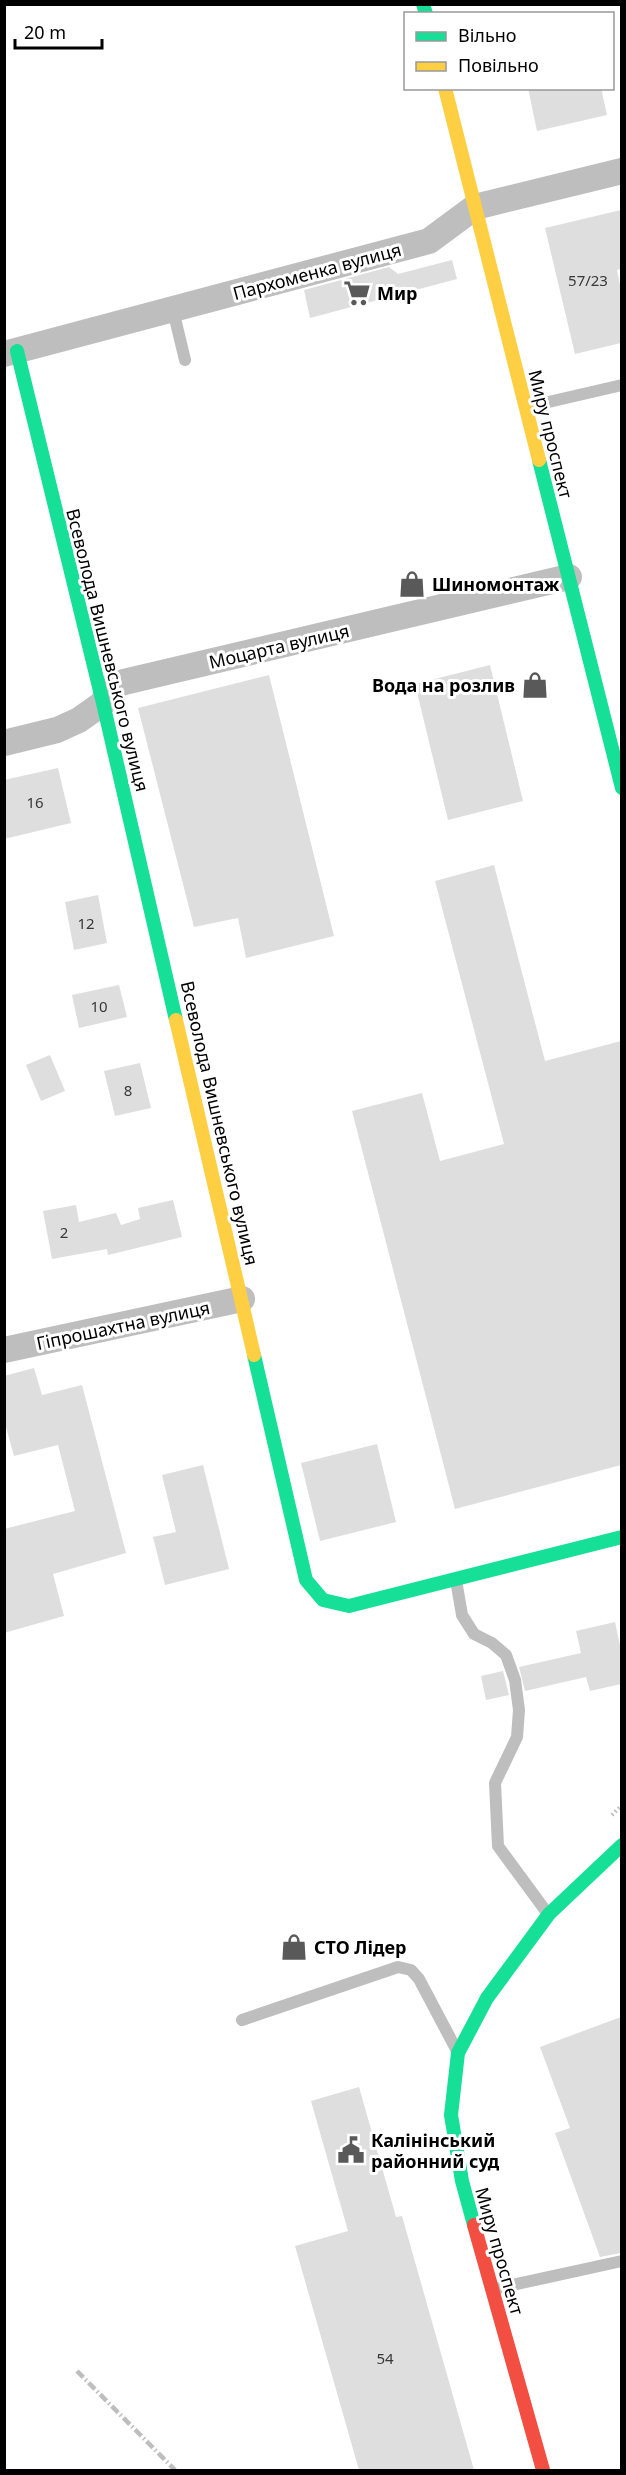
<svg xmlns="http://www.w3.org/2000/svg" width="626" height="2475" viewBox="0 0 626 2475" font-family="'Noto Sans',sans-serif">
<rect width="100%" height="100%" fill="#fff"/>
<path fill="#dedede" d="M 528,88 L 601,88 L 607,115 L 537,131 Z
M 621,210 L 621,269 L 617,270 L 621,290 L 621,343 L 575,354 L 545,228 Z
M 452,260 L 457,279 L 310,318 L 304,290 L 389,267 L 398,274 Z
M 490,665 L 523,801 L 448,820 L 415,684 Z
M 269,675 L 334,936 L 246,958 L 238,918 L 194,927 L 138,708 Z
M 58,768 L 71,823 L 4,839 L 4,780 Z
M 494,865 L 545,1061 L 621,1041 L 621,1465 L 455,1509 L 352,1111 L 422,1093 L 440,1161 L 504,1144 L 435,881 Z
M 98,895 L 107,943 L 74,950 L 65,902 Z
M 119,985 L 127,1017 L 79,1028 L 72,995 Z
M 50,1055 L 65,1091 L 41,1101 L 26,1065 Z
M 140,1063 L 151,1108 L 115,1116 L 104,1071 Z
M 173,1200 L 182,1237 L 108,1255 L 107,1249 L 52,1259 L 43,1211 L 76,1205 L 79,1222 L 116,1213 L 121,1225 L 140,1219 L 138,1208 Z
M 34,1368 L 42,1395 L 82,1385 L 126,1553 L 53,1574 L 64,1616 L 4,1633 L 4,1529 L 75,1511 L 58,1445 L 14,1456 L 4,1420 L 4,1376 Z
M 377,1444 L 396,1522 L 320,1541 L 301,1463 Z
M 203,1465 L 229,1569 L 165,1585 L 153,1537 L 176,1532 L 162,1475 Z
M 615,1622 L 621,1650 L 621,1684 L 590,1691 L 586,1677 L 525,1691 L 519,1667 L 581,1653 L 576,1631 Z
M 503,1671 L 509,1695 L 486,1700 L 481,1676 Z
M 621,2017 L 621,2253 L 600,2257 L 555,2133 L 570,2128 L 540,2047 Z
M 359,2087 L 396,2217 L 402,2216 L 474,2470 L 359,2470 L 295,2246 L 348,2231 L 311,2101 Z"/>
<g fill="none" stroke-linecap="round" stroke-linejoin="round">
<path stroke="#b9b9b9" stroke-width="4" stroke-dasharray="1.5 3" stroke-linecap="butt" d="M 612,1815 L 622,1805"/>
<path stroke="#bebebe" stroke-width="12" d="M 173,310 L 185,360
M 527,407 L 622,385
M 456,1580 L 462,1615 L 474,1634 L 492,1643 L 506,1655 L 515,1680 L 519,1710 L 517,1737 L 495,1783 L 498,1846 L 548,1914
M 242,2020 L 398,1967 L 411,1970 L 419,1979 L 456,2049
M 494,2289 L 622,2261"/>
<path stroke="#bebebe" stroke-width="26" d="M 4,354 L 429,241 L 475,207 L 622,171
M 4,743 L 57,730 L 79,720 L 103,703 L 108,689 L 124,682 L 569,577
M 4,1350 L 242,1299"/>
<path stroke="#16e098" stroke-width="14" d="M 423,4 L 426,14
M 17,351 L 103,703 L 176,1020
M 539,460 L 622,788
M 254,1355 L 306,1580 L 323,1600 L 349,1606 L 622,1537
M 474,2225 L 462,2181 L 451,2115 L 458,2053 L 487,1998 L 549,1914 L 622,1845"/>
<path stroke="#ffcf43" stroke-width="14" d="M 445,88 L 539,460
M 176,1020 L 254,1355"/>
<path stroke="#f24e42" stroke-width="14" d="M 474,2225 L 543,2470"/>
<path stroke="#bebebe" stroke-width="4.5" stroke-dasharray="9 3 1.5 3" stroke-linecap="butt" d="M 77,2371 L 175,2470"/>
</g>
<defs>
<symbol id="supermarket-bare" viewBox="-9 -9 18 18"><path d="M-6-5.5h2.5l.6 2H6L4.5 2H-2.5L-4.4-4H-6ZM-1.5 3.2a1.3 1.3 0 1 0 .1 0ZM3 3.2a1.3 1.3 0 1 0 .1 0Z" fill="#595959" stroke="#fff" stroke-width="2.5" paint-order="stroke"/></symbol>
<symbol id="shop-bare" viewBox="-9 -9 18 18"><path d="M-5-2.5h2.3a2.7 3.5 0 0 1 5.4 0H5L5.5 6h-11ZM-1.5-2.5h3a1.5 2.3 0 0 0-3 0Z" fill="#595959" stroke="#fff" stroke-width="2.5" paint-order="stroke"/></symbol>
<symbol id="civic-bare" viewBox="-9 -9 18 18"><path d="M-.6-6.5H3V-4.5H.6V-3L4-1V1h2V6H-6V1h2V-1L-.6-3ZM-1.2 2.5V6h2.4V2.5Z" fill="#595959" stroke="#fff" stroke-width="2.5" paint-order="stroke"/></symbol>
</defs>
<g fill-rule="evenodd">
<use href="#supermarket-bare" x="338" y="274" width="38" height="38"/>
<use href="#shop-bare" x="393" y="565" width="38" height="38"/>
<use href="#shop-bare" x="516" y="666" width="38" height="38"/>
<use href="#shop-bare" x="275" y="1928" width="38" height="38"/>
<use href="#civic-bare" x="332" y="2131" width="38" height="38"/>
</g>
<g text-anchor="middle" dominant-baseline="central" stroke-width="6" stroke-linejoin="round" paint-order="stroke">
<g font-size="15" fill="#383838">
<text x="588" y="280">57/23</text>
<text x="35" y="802">16</text>
<text x="86" y="923">12</text>
<text x="99" y="1006">10</text>
<text x="128" y="1090">8</text>
<text x="64" y="1232">2</text>
<text x="385" y="2358">54</text>
</g>
<g font-size="18" fill="#000" stroke="#fff">
<text transform="translate(317 271) rotate(-15)">Пархоменка вулиця</text>
<text transform="translate(551 434) rotate(76)">Миру проспект</text>
<text transform="translate(279 646) rotate(-13)">Моцарта вулиця</text>
<text transform="translate(108 650) rotate(76)">Всеволода Вишневського вулиця</text>
<text transform="translate(220 1123) rotate(77)">Всеволода Вишневського вулиця</text>
<text transform="translate(123 1325) rotate(-12)">Гіпрошахтна вулиця</text>
<text transform="translate(500 2251) rotate(74)">Миру проспект</text>
</g>
<g font-size="18" font-weight="bold" fill="#000" stroke="#fff" text-anchor="start">
<text x="377" y="293">Мир</text>
<text x="432" y="584">Шиномонтаж</text>
<text x="515" y="685" text-anchor="end">Вода на розлив</text>
<text x="314" y="1947">СТО Лідер</text>
<text x="371" y="2140">Калінінський<tspan x="371" dy="21">районний суд</tspan></text>
</g>
</g>
<rect width="626" height="2475" fill="none" stroke="#000000" stroke-width="12"/>
<rect x="404" y="12" width="210" height="78" fill="#ffffff" stroke="#999999" stroke-width="1.5"/>
<rect x="416" y="32" width="30" height="9" fill="#16e098" stroke="#999999" stroke-width="1.5"/>
<text x="458" y="42" font-size="18" fill="#000000">Вільно</text>
<rect x="416" y="62" width="30" height="9" fill="#ffcf43" stroke="#999999" stroke-width="1.5"/>
<text x="458" y="72" font-size="18" fill="#000000">Повільно</text>
<path d="M15 39v9h87v-9" fill="none" stroke="#000000" stroke-width="3"/>
<text x="24" y="39" font-size="18" fill="#000000" stroke="#ffffff" stroke-width="4.5" paint-order="stroke">20 m</text>
</svg>
